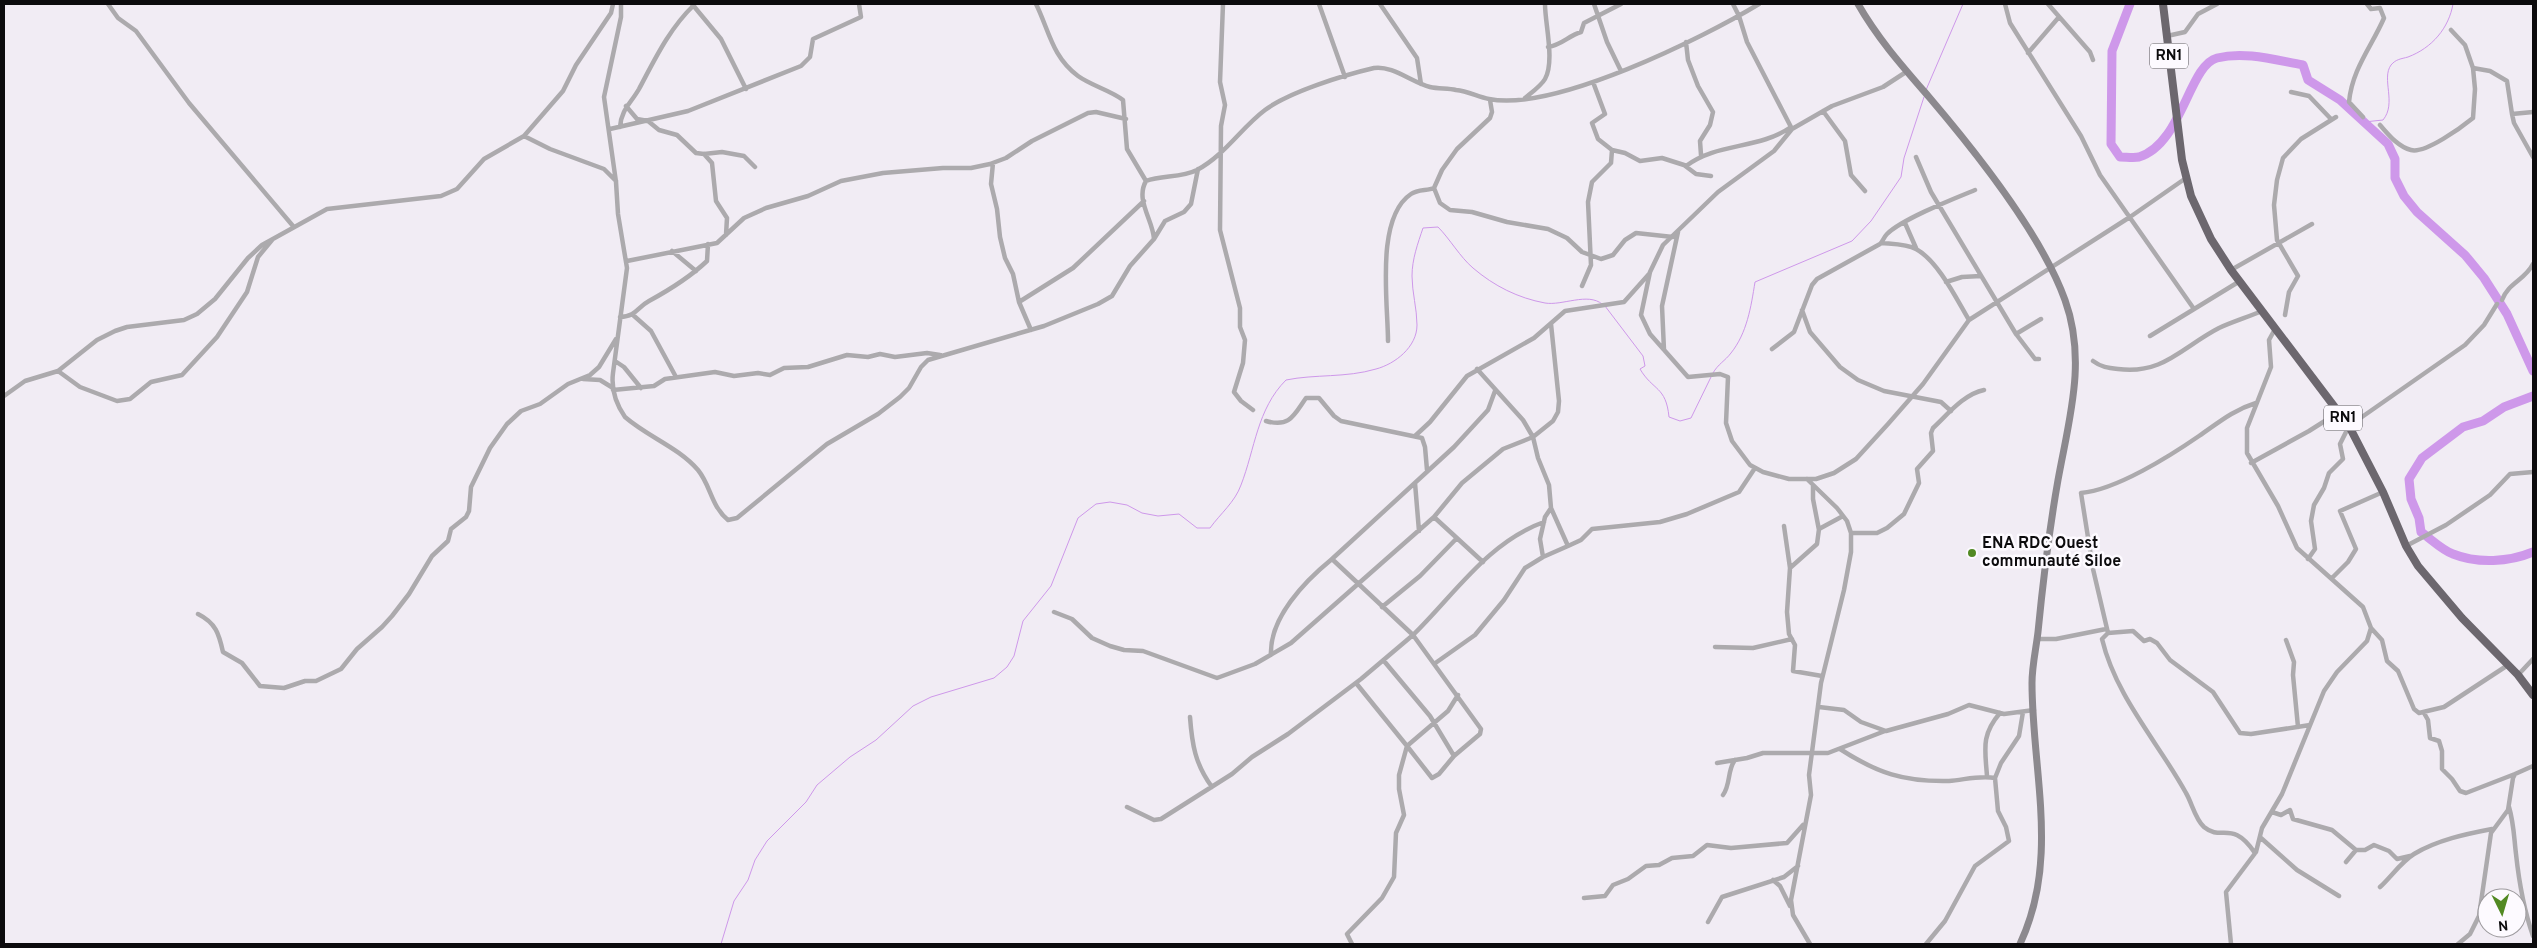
<svg xmlns="http://www.w3.org/2000/svg" width="2537" height="948" viewBox="0 0 2537 948" font-family="Overpass,sans-serif">
<rect width="100%" height="100%" fill="#f1ecf4"/>
<g fill="none" stroke-linecap="round" stroke-linejoin="round">
<path stroke="#ce98ea" stroke-width="1" d="M 1926,90 L 1963,4
M 2364,122 L 2383,120 C 2397,103 2381,79 2391,65 C 2396,59 2401,59 2408,57 C 2432,48 2449,28 2453,4
M 1605,306 L 1643,356 L 1645,366 L 1640,369 C 1653,391 1666,386 1669,417 L 1680,421 L 1691,418 L 1711,377
M 1713,373 C 1718,364 1725,361 1731,353 C 1747,333 1751,307 1755,282 L 1852,241 L 1871,221 L 1901,177 L 1904,158 L 1924,97
M 721,944 L 734,901 L 748,880 L 755,860 L 767,841 L 806,802 L 817,785 L 850,757 L 876,740 L 913,706 L 931,697 L 994,678 L 1007,667 L 1014,656 L 1023,621 L 1051,586 L 1078,518 L 1096,504 L 1110,502 L 1127,505 L 1142,513 L 1158,516 L 1179,514 L 1197,528 L 1210,528 C 1220,514 1235,502 1241,485 C 1255,449 1257,409 1286,380 C 1315,374 1346,378 1376,369 C 1395,364 1417,347 1417,325 C 1417,309 1412,292 1412,276 C 1412,259 1418,243 1423,228 L 1438,227 C 1450,239 1460,257 1473,268 C 1494,286 1518,298 1545,303 C 1562,306 1588,292 1602,304"/>
<path stroke="#ce98ea" stroke-width="9" d="M 2130,4 L 2112,51 L 2111,144 L 2120,157 C 2126,157 2134,158 2139,157 C 2182,144 2189,65 2217,58 C 2245,51 2275,60 2303,65 L 2308,80 L 2340,100 L 2388,144 L 2395,159 L 2395,178 L 2404,196 L 2417,212 L 2465,255 L 2484,278 L 2507,314 L 2533,371
M 2533,396 L 2504,407 L 2483,421 L 2463,427 L 2422,458 L 2409,479 L 2411,499 L 2419,518 L 2421,532 C 2431,539 2442,550 2453,554 C 2478,564 2509,562 2533,552"/>
<path stroke="#acaaad" stroke-width="4.5" d="M 108,4 L 118,18 L 136,31 L 189,103 L 293,226
M 621,4 L 621,17 L 604,97 L 616,182 L 618,214 L 627,268 L 613,373 C 611,389 616,404 625,417 C 648,437 678,447 698,470 C 711,486 711,506 728,520 L 737,518 L 827,444 L 878,414 L 900,397 L 909,388 L 921,367 L 928,360 L 1044,326 L 1098,304 L 1112,296 L 1130,266 L 1154,239 C 1153,220 1135,200 1146,181 C 1162,175 1181,178 1197,170 C 1225,155 1241,128 1265,110 C 1289,92 1344,75 1374,68 C 1392,65 1413,83 1430,87 C 1439,89 1448,88 1456,90 C 1468,91 1478,97 1489,99 C 1554,112 1703,38 1759,4
M 692,4 L 721,39 L 746,89
M 1036,4 C 1049,30 1052,57 1078,76 C 1092,86 1110,90 1123,100 L 1127,149 L 1146,181
M 1223,4 L 1220,82 L 1225,105 L 1221,126 L 1220,230 L 1240,308 L 1240,327 L 1245,340 L 1243,363 L 1234,392 L 1241,401 L 1253,410
M 1319,4 L 1345,77
M 1380,4 L 1417,58 L 1421,84
M 1594,4 L 1607,42 L 1621,71
M 1733,4 L 1739,16 L 1747,42 L 1792,129
M 2005,4 L 2010,23 L 2081,136 L 2100,175 L 2194,309
M 2048,4 L 2090,52 L 2093,60
M 2451,30 L 2465,45 L 2473,68 L 2490,71 L 2507,81 L 2512,114 L 2533,112
M 2167,36 L 2185,32 L 2198,14 L 2217,4
M 1686,42 L 1688,60 L 1698,86 L 1713,112 L 1710,125 L 1700,141 L 1701,155
M 1548,47 C 1562,45 1568,36 1581,32 L 1584,23 L 1621,4
M 2028,53 L 2059,17
M 1906,72 L 1883,87 L 1832,106 L 1792,129 L 1774,151 L 1718,192 L 1663,245 L 1650,272 L 1641,315 L 1650,334 L 1688,377 L 1720,374 L 1728,377 L 1726,423 L 1732,441 L 1750,465 L 1763,472 L 1789,479 L 1816,479 L 1834,473 L 1856,459 L 1888,424 L 1923,384 L 1969,320 L 2130,217 L 2186,178
M 1593,82 L 1605,114 L 1592,123 L 1598,139 L 1612,150 L 1625,153 L 1640,161 L 1662,158 L 1684,165 L 1696,174 L 1711,176
M 2291,92 L 2309,96 L 2331,119
M 1525,98 C 1531,93 1541,86 1545,79 C 1555,61 1545,24 1545,4
M 626,106 L 637,119 L 648,121 L 659,130 L 677,135 L 696,153 L 704,154 L 722,152 L 744,156 L 755,167
M 1823,111 L 1845,141 L 1851,175 L 1865,191
M 2512,114 L 2514,123 L 2533,157
M 2363,117 L 2349,102 C 2352,69 2372,46 2384,18 L 2380,8 L 2371,9 L 2367,4
M 2380,125 C 2388,134 2398,147 2411,150 C 2425,154 2462,127 2473,118 L 2475,89 L 2473,68
M 620,127 C 621,110 631,103 639,89 C 655,59 669,29 694,5
M 610,129 L 688,111 L 801,66 L 810,57 L 813,39 L 861,17 L 859,4
M 524,136 L 550,149 L 604,169 L 616,181
M 704,154 L 712,163 L 716,201 L 727,218 L 726,235
M 1916,157 L 1931,192 L 2016,334 L 2041,319
M 993,163 L 991,184 L 997,209 L 1000,237 L 1005,258 L 1013,274 L 1019,302
M 1686,166 C 1718,142 1758,150 1791,127
M 1434,188 L 1440,203 L 1450,210 L 1472,212 L 1507,222 L 1548,229 L 1567,238 L 1582,252 L 1601,259 L 1613,255 L 1625,240 L 1636,233 L 1673,237
M 1905,223 L 1916,248
M 1154,239 L 1165,221 L 1184,212 L 1191,204 L 1198,169
M 1882,243 C 1892,244 1907,244 1916,249 C 1938,261 1956,298 1969,320
M 672,251 L 696,271
M 627,261 L 717,243 L 744,218 L 766,208 L 808,196 L 841,181 L 883,173 L 943,168 L 971,168 L 990,164 L 1006,158 L 1032,141 L 1088,113 L 1096,112 L 1126,119
M 2231,270 L 2312,224
M 1946,282 L 1962,277 L 1981,276
M 1582,286 L 1591,265 L 1588,202 L 1592,182 L 1611,163 L 1612,150
M 2502,300 C 2508,283 2525,280 2533,264
M 1802,310 L 1810,332 L 1840,367 L 1858,380 L 1884,391 L 1941,402 L 1951,411
M 633,315 L 651,331 L 676,377
M 2285,315 L 2289,292 L 2298,276 L 2277,240 L 2274,205 L 2277,180 L 2283,158 L 2301,139 L 2336,117
M 620,317 C 637,316 636,308 649,301 C 671,289 689,278 707,261 L 708,244
M 1031,330 L 1019,302 L 1073,268 L 1144,201
M 2016,334 L 2035,359 L 2039,359
M 2150,336 L 2240,281
M 1388,341 C 1388,303 1375,218 1411,194 C 1418,189 1427,191 1434,188 L 1442,170 L 1457,149 L 1490,118 L 1492,112 L 1490,100
M 1772,349 L 1794,332 L 1812,285 L 1817,279 L 1880,244 C 1883,241 1884,237 1887,234 C 1902,219 1953,199 1975,190
M 1664,350 L 1662,306 L 1678,232
M 615,361 L 624,367 L 641,388
M 2093,361 C 2101,367 2108,368 2118,369 C 2163,375 2182,347 2219,328 C 2232,322 2248,317 2262,311
M 58,371 L 80,387 L 117,401 L 130,399 L 151,382 L 182,375 L 217,337 L 247,292 L 258,257 L 272,240
M 583,379 L 600,380 L 613,388
M 613,390 L 654,386 L 665,379 L 715,372 L 734,376 L 758,373 L 770,375 L 784,368 L 808,367 L 847,355 L 868,357 L 880,354 L 895,357 L 927,353 L 940,355
M 4,396 L 25,381 L 58,371 L 97,340 L 115,331 L 127,327 L 184,320 L 197,314 L 215,299 L 248,258 L 262,245 L 327,209 L 441,196 L 457,189 L 484,159 L 524,136 L 563,91 L 576,65 L 611,13 L 613,4
M 1266,421 C 1290,428 1294,415 1306,398 L 1319,398 L 1334,416 L 1341,421 L 1422,438 L 1425,447 L 1427,470
M 1415,436 L 1430,422 L 1467,376 L 1534,338 L 1565,311 L 1624,302 L 1649,274
M 2251,463 L 2309,431 L 2339,412
M 1807,479 L 1837,508 L 1847,521 L 1851,533 L 1851,552 L 1844,590 L 1821,683 L 1809,775 L 1811,795 L 1791,900 L 1793,915 L 1810,944
M 1415,483 L 1419,531
M 1813,485 L 1813,499 L 1819,530
M 1551,508 L 1568,546 L 1581,540 L 1592,529 L 1660,522 L 1687,514 L 1739,492 L 1755,468
M 1434,517 L 1483,562
M 1784,526 L 1790,568
M 1851,533 L 1877,533 L 1887,528 L 1904,514 L 1919,483 L 1917,469 L 1933,451 L 1931,433 L 1933,428 C 1948,414 1964,394 1984,390
M 2406,546 L 2446,525 L 2490,495 L 2510,474 L 2533,472
M 1543,557 L 1568,546
M 2308,559 L 2315,549 L 2311,521 L 2314,505 L 2324,488 L 2329,473 L 2343,459 L 2340,444 L 2349,426 L 2465,345 L 2484,325 L 2497,304
M 2332,578 L 2348,562 L 2356,549 L 2340,511 L 2383,492
M 1382,607 L 1420,576 L 1457,538
M 1054,612 L 1072,619 L 1092,638 L 1110,646 L 1124,650 L 1143,651 L 1217,678 L 1255,664 L 1291,643 L 1434,517 L 1462,483 L 1503,449 L 1533,437 L 1553,421 L 1558,412 L 1559,401 L 1551,324
M 198,614 C 216,623 219,634 223,652 L 242,663 L 260,686 L 284,688 L 305,681 L 316,681 L 341,669 L 357,649 L 382,627 L 392,616 L 409,594 L 432,556 L 448,541 L 451,529 L 466,517 L 469,511 L 471,487 L 490,448 L 507,424 L 521,411 L 540,404 L 568,384 L 590,375 L 599,367 L 616,339
M 2371,628 L 2382,640 L 2387,661 L 2398,671 L 2414,709 L 2419,713 L 2444,707 L 2508,665
M 2108,633 L 2133,631 L 2144,641 L 2150,639 L 2157,643 L 2170,660 L 2213,692 L 2240,733 L 2251,734 L 2310,725
M 2037,639 L 2056,639 L 2106,629
M 2286,640 L 2294,662 L 2293,675 L 2298,727
M 1715,647 L 1753,648 L 1792,639
M 1271,655 C 1269,618 1305,581 1332,559
M 1384,661 L 1430,716 L 1454,756
M 1434,664 L 1475,635 L 1504,600 L 1525,568 L 1543,557 L 1540,539 L 1545,517 L 1551,508 L 1549,485 L 1538,458 L 1533,437 L 1523,420 L 1477,369
M 2518,675 L 2533,659
M 1822,676 L 1793,671 L 1795,645 L 1789,634 L 1787,612 L 1790,568 L 1817,544 L 1819,529 L 1843,516
M 1458,695 L 1448,711 L 1407,746 L 1432,778 L 1439,774 L 1454,756 L 1480,734 L 1481,729 L 1413,635 C 1454,595 1488,542 1544,522
M 1819,707 L 1844,710 L 1861,722 L 1886,731 L 1948,714 L 1969,705 L 2004,714 L 2034,710
M 2424,713 L 2428,720 L 2430,738 L 2439,741 L 2442,751 L 2442,769 L 2452,779 L 2460,791 L 2466,793 L 2515,774
M 1190,717 C 1192,744 1195,764 1212,787
M 1840,749 C 1877,773 1904,782 1949,781 C 1964,780 1979,775 1995,778
M 1717,763 L 1747,758 L 1763,753 L 1828,753 L 1885,731
M 1987,776 C 1985,749 1981,735 2000,713
M 1723,795 C 1731,784 1727,770 1735,760
M 1127,807 L 1154,820 L 1161,819 L 1232,774 L 1252,757 L 1288,734 L 1361,679 L 1413,635 L 1332,559 L 1454,447 L 1488,410 L 1495,391
M 2509,807 C 2514,824 2514,838 2516,854 C 2519,882 2524,910 2533,936
M 2272,812 L 2281,815 L 2290,810 L 2293,819 L 2332,830 L 2356,850
M 2261,838 L 2297,870 L 2339,896
M 2255,853 C 2232,819 2222,842 2204,827 C 2195,819 2192,803 2186,793 C 2158,742 2116,697 2102,639 L 2108,633 L 2093,569 L 2081,493 C 2116,490 2170,456 2199,436 C 2218,423 2233,410 2256,403
M 2346,862 L 2356,850 L 2365,850 L 2374,845 L 2389,851 L 2397,859 L 2410,856
M 1773,880 L 1780,886 L 1790,906
M 2380,887 C 2391,877 2401,862 2414,854 C 2437,840 2466,834 2492,829
M 1584,898 L 1605,896 L 1613,885 L 1628,879 L 1646,866 L 1659,865 L 1672,858 L 1693,856 L 1707,845 L 1731,848 L 1787,843 L 1803,825
M 1708,922 L 1722,897 L 1784,877 L 1798,866
M 1352,944 L 1347,934 L 1382,898 L 1394,877 L 1396,833 L 1404,815 L 1399,789 L 1399,775 L 1407,746 L 1356,683
M 1926,944 L 1945,921 L 1975,866 L 2009,841 L 2006,827 L 1998,811 L 1995,778 L 2001,763 L 2019,736 L 2023,712
M 2231,944 L 2226,892 L 2256,852 L 2262,828 L 2282,794 L 2324,691 L 2337,672 L 2367,641 L 2371,628 L 2363,607 L 2297,548 L 2278,506 L 2247,453 L 2247,428 L 2271,367 L 2269,340 L 2275,329
M 2458,944 L 2470,934 L 2479,916 L 2491,833 L 2508,810 L 2513,778 L 2515,774 L 2533,766"/>
<path stroke="#8c898e" stroke-width="7" d="M 1858,4 C 1878,39 1903,67 1929,97 C 1975,151 2041,233 2065,300 C 2087,361 2069,419 2058,480 C 2049,531 2043,581 2038,632 C 2036,649 2032,666 2032,683 C 2032,771 2060,859 2020,944"/>
<path stroke="#6c676e" stroke-width="8" d="M 2163,4 L 2182,160 L 2191,196 L 2211,239 L 2231,270 L 2349,426 L 2383,492 L 2406,546 L 2418,566 L 2462,618 L 2518,675 L 2533,695"/>
</g>
<circle fill="#528923" stroke="#fdfaff" stroke-width="2" cx="1972" cy="553" r="5"/>
<g text-anchor="middle" dominant-baseline="central" stroke-width="5" stroke-linejoin="round" paint-order="stroke">
<g fill="#fdfaff" stroke="#545356" stroke-width="1">
<rect x="2150" y="43.5" width="38" height="25" rx="4"/>
<rect x="2324" y="405.5" width="38" height="25" rx="4"/>
</g>
<g font-size="15" font-weight="bold" fill="#0c0b0d">
<text x="2169" y="56">RN1</text>
<text x="2343" y="418">RN1</text>
</g>
<g font-size="16" font-weight="bold" fill="#0c0b0d" stroke="#fdfaff" text-anchor="start">
<text x="1982" y="544">ENA RDC Ouest<tspan x="1982" dy="18">communauté Siloe</tspan></text>
</g>
</g>
<rect width="2537" height="948" fill="none" stroke="#0c0b0d" stroke-width="10"/>
<g transform="translate(2502 913) rotate(175)"><circle r="24" fill="#fdfaff" stroke="#9d9a9e"/>
<path d="M0-4L9 19L0 12L-9 19Z" fill="#528923"/>
<text y="-8" font-size="14" font-weight="bold" text-anchor="middle" fill="#0c0b0d">N</text>
</g>
</svg>
